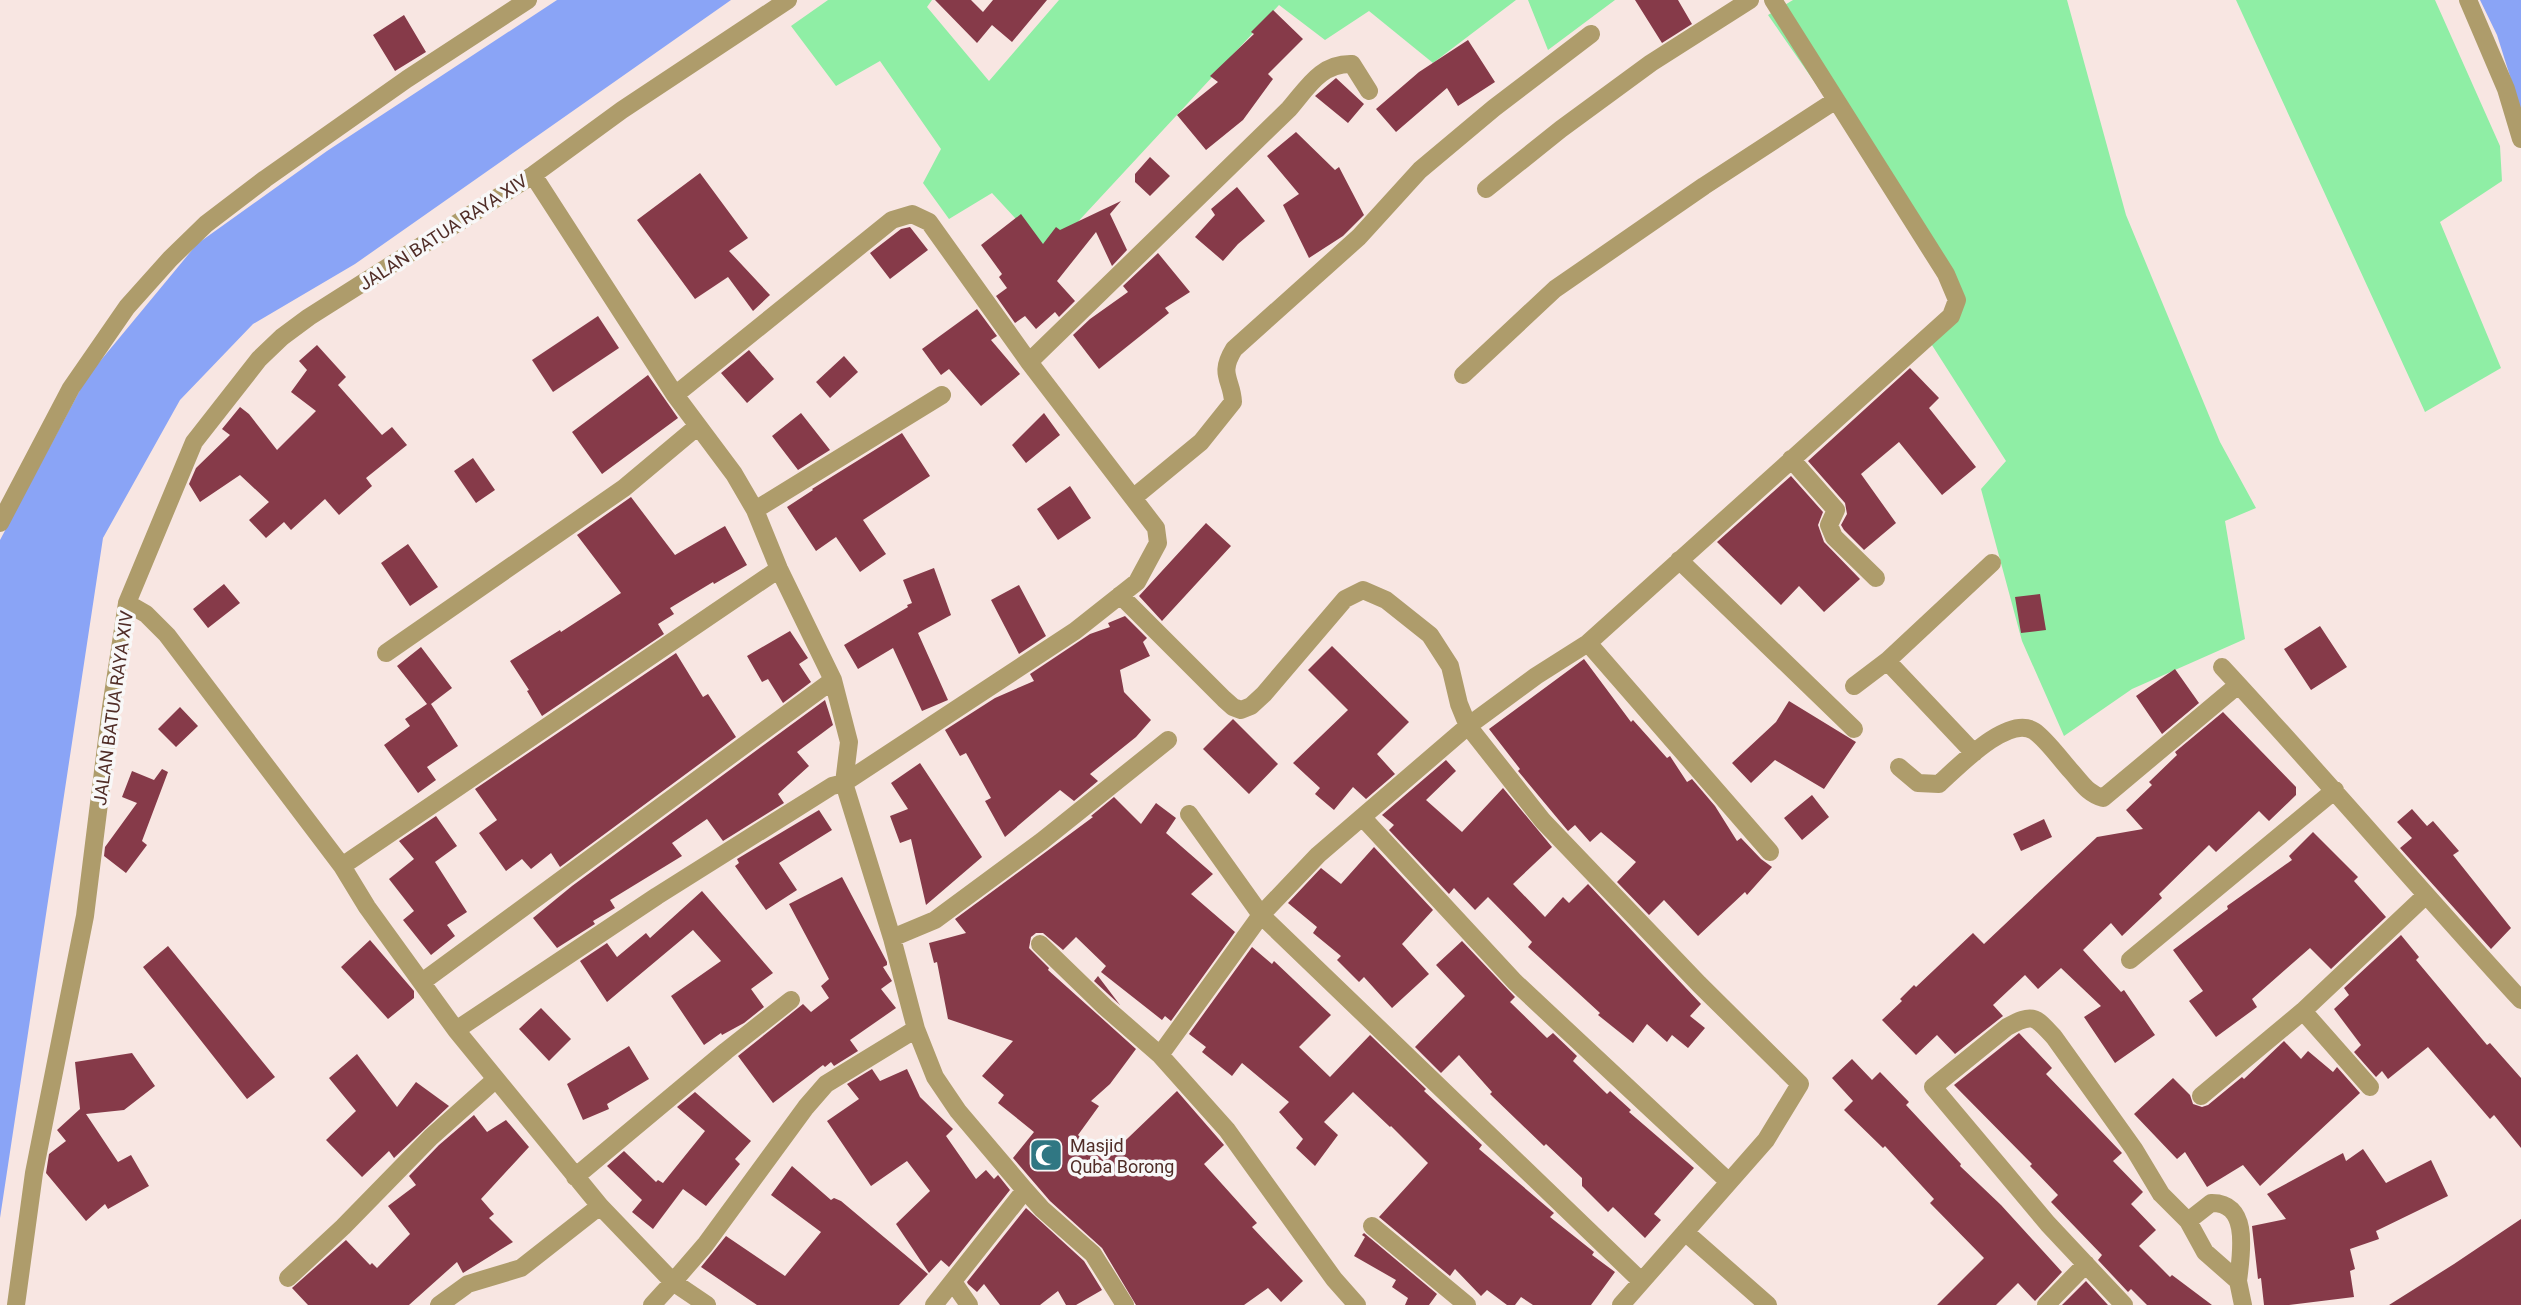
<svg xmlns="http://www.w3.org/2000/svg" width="2521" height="1305" viewBox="0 0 2521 1305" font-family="Roboto,sans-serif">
<rect width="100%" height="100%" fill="#f8e6e2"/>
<path fill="#8feea5" d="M 828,0 L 932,0 L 927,7 L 989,81 L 1059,0 L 1516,0 L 1433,63 L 1369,11 L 1325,40 L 1279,5 L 1048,254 L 992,193 L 949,219 L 923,183 L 941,149 L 880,61 L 836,86 L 791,26 Z
M 1528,0 L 1615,0 L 1548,50 Z
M 1793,0 L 2067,0 L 2126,215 L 2220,442 L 2256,508 L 2225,521 L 2245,639 L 2132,689 L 2064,736 L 2022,641 L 1981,489 L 2006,461 L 1930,342 L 1952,298 L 1836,113 L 1768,15 Z
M 2236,0 L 2435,0 L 2500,146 L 2502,181 L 2440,222 L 2501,368 L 2425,412 Z"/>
<path fill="#8aa4f6" d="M 557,0 L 731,0 L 355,264 L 253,324 L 180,400 L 103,538 L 0,1218 L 0,540 L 87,377 L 197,244 L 327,151 Z
M 2480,0 L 2521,0 L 2521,111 L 2497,35 Z"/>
<path fill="#863a49" d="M 935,0 L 971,0 L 983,12 L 993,0 L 1047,0 L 1012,42 L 992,25 L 977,43 Z
M 1635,0 L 1678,0 L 1692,24 L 1662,43 Z
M 1273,10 L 1303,39 L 1268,74 L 1273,79 L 1243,120 L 1206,150 L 1177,115 L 1218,82 L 1210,76 L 1254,34 L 1251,32 Z
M 404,15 L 426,52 L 395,71 L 373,35 Z
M 1468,40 L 1495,82 L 1458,106 L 1447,88 L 1396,132 L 1376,109 L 1419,72 Z
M 1336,78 L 1364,104 L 1348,123 L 1315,96 Z
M 1296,132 L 1335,170 L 1339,167 L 1364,215 L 1343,236 L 1309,258 L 1283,205 L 1299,194 L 1267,156 Z
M 1150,157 L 1170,176 L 1150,196 L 1135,182 L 1135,174 Z
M 700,173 L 748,238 L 729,251 L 770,295 L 753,311 L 728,277 L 695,299 L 637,220 Z
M 1237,187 L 1265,221 L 1238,244 L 1223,261 L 1195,237 L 1215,215 L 1211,209 Z
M 1121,201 L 1110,214 L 1127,250 L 1112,266 L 1096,232 L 1057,281 L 1075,301 L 1059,317 L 1055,312 L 1036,329 L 1025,316 L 1015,323 L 996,296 L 1007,288 L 999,277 L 1002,274 L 981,245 L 1021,214 L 1043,244 L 1056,227 L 1060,230 Z
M 910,227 L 928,250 L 890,279 L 870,253 L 901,229 Z
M 1158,253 L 1190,292 L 1165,308 L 1169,313 L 1099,369 L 1073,335 L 1090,319 L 1128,292 L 1123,286 Z
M 977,309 L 997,336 L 991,340 L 1020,374 L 981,406 L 949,369 L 941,375 L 922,349 Z
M 598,316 L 619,348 L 553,392 L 532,360 Z
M 317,345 L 346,377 L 338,385 L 382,435 L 392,427 L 407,445 L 366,478 L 372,486 L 339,515 L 325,499 L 291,530 L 284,522 L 266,538 L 249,520 L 269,502 L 240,475 L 200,502 L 189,484 L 196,468 L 230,435 L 222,429 L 240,407 L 249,414 L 277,450 L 316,411 L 291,392 L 307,370 L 299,361 Z
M 749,350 L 774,379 L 747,403 L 721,373 Z
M 844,356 L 858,372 L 830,398 L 816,382 Z
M 1910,368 L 1939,398 L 1929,408 L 1976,467 L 1942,495 L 1899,442 L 1861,474 L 1896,523 L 1864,550 L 1844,530 L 1841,525 L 1847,514 L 1845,503 L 1808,461 Z
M 648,375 L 678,418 L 602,474 L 572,432 Z
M 801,413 L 830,450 L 798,470 L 772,436 Z
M 1044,413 L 1060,435 L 1026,463 L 1012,445 Z
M 902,433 L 930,476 L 863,520 L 886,554 L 860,572 L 836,537 L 816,551 L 787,507 L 813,490 L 812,489 Z
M 473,458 L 495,490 L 476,503 L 454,471 Z
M 1791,476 L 1823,512 L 1818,525 L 1824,542 L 1860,579 L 1824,612 L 1799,586 L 1781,605 L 1717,542 Z
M 1070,486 L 1091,518 L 1058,540 L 1037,509 Z
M 631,497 L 675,555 L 725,526 L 747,565 L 714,584 L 713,582 L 670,608 L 674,614 L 658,624 L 664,634 L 542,716 L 527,691 L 529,690 L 510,661 L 560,630 L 561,632 L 621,593 L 577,535 Z
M 1206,523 L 1231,546 L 1162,621 L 1139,596 Z
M 408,544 L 438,587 L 410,606 L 381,563 Z
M 934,568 L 951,615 L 918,633 L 948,700 L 922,711 L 893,648 L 858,669 L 844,645 L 908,607 L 907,605 L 912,603 L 903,580 Z
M 224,584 L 240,603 L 208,628 L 193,609 Z
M 1019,585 L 1046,636 L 1019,654 L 991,600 Z
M 2040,594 L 2046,630 L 2021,633 L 2015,597 Z
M 1125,616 L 1147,638 L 1143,642 L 1150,656 L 1120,670 L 1124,692 L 1151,720 L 1136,737 L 1090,774 L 1098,781 L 1074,801 L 1060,790 L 1005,837 L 985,801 L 991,798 L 966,753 L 960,756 L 945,730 L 995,698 L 1034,681 L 1030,674 L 1090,634 L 1110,627 L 1108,623 Z
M 2320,626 L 2347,667 L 2311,690 L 2284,649 Z
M 790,631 L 808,658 L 799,664 L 811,682 L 783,703 L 768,679 L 762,682 L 747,656 Z
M 1332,646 L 1409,722 L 1377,754 L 1395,774 L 1366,799 L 1353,787 L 1334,810 L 1315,794 L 1320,788 L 1293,763 L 1348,710 L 1308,670 Z
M 421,647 L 452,688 L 431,704 L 458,746 L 427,767 L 436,780 L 418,793 L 384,745 L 410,726 L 405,719 L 427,704 L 397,666 Z
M 676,653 L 703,697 L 708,694 L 736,737 L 560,867 L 551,853 L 531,869 L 522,859 L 506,871 L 479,833 L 497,820 L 475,789 Z
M 1584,659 L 1631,722 L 1633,720 L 1667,758 L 1670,756 L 1687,782 L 1692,779 L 1715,806 L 1737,841 L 1741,838 L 1761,859 L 1772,867 L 1747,895 L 1745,892 L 1698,936 L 1664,900 L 1649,915 L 1617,882 L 1636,862 L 1601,832 L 1590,842 L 1575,825 L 1568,831 L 1518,771 L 1520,769 L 1489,729 Z
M 2175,669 L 2199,703 L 2162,734 L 2136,696 Z
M 825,700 L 833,725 L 797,752 L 809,766 L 778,794 L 784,803 L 723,841 L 707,819 L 672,843 L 682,856 L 610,900 L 615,908 L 593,921 L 595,924 L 557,948 L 533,918 L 572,886 Z
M 1789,701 L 1856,742 L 1824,789 L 1775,760 L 1751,783 L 1732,763 L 1776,722 Z
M 180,707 L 198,726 L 176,747 L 158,729 Z
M 2223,712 L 2296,787 L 2296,795 L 2269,821 L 2259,811 L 2216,852 L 2209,845 L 2159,894 L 2162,898 L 2122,936 L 2111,923 L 2083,950 L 2121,992 L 2124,990 L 2155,1035 L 2115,1063 L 2084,1017 L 2101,1006 L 2061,968 L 2038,989 L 2025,975 L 1993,1005 L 2003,1016 L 1955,1054 L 1937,1035 L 1916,1055 L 1882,1020 L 1902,1001 L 1900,999 L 1914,985 L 1916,987 L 1973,933 L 1984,944 L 2097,837 L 2143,829 L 2126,810 L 2152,785 L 2149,782 L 2177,755 L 2175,752 Z
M 1233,719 L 1278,764 L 1249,794 L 1203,749 Z
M 1446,760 L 1456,771 L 1426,800 L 1462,832 L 1503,788 L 1552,847 L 1513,884 L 1545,917 L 1563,897 L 1569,903 L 1588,884 L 1701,1004 L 1690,1016 L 1705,1028 L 1688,1048 L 1672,1035 L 1667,1042 L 1647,1024 L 1633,1043 L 1598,1015 L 1600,1013 L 1528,947 L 1532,942 L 1488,897 L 1475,910 L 1454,888 L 1449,894 L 1389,830 L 1394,825 L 1382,815 Z
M 920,763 L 982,857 L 926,905 L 911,839 L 900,843 L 890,816 L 908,809 L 891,783 Z
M 162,769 L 168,772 L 142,841 L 147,845 L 126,873 L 104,856 L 105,847 L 137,803 L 122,797 L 132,771 L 154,780 Z
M 1812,795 L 1829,817 L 1802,840 L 1784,818 Z
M 1114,797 L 1141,824 L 1156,803 L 1176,818 L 1166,833 L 1213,874 L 1191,894 L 1235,932 L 1171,1021 L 1165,1016 L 1162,1020 L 1101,972 L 1106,966 L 1076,937 L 1063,950 L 1043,933 L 1036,933 L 1031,937 L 1029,948 L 1049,968 L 1048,970 L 1136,1049 L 1110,1084 L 1091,1101 L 1099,1106 L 1078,1135 L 1104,1161 L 1177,1091 L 1224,1145 L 1204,1164 L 1257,1223 L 1252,1227 L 1303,1281 L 1281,1302 L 1268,1288 L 1244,1305 L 1136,1305 L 1102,1248 L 1050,1201 L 1013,1158 L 1034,1132 L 998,1103 L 1004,1095 L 982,1076 L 1013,1041 L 948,1019 L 937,962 L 934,963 L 929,943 L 966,933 L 955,919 L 1093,817 L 1091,816 Z
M 2412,809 L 2427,826 L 2433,821 L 2459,851 L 2453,855 L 2511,928 L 2491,949 L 2400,848 L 2412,838 L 2397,822 Z
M 819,810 L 832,830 L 779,863 L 797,890 L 766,910 L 735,866 L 739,863 L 737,859 Z
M 436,816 L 457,846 L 435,862 L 467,912 L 447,925 L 455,936 L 431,955 L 403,920 L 414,911 L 389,879 L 414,859 L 399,841 Z
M 2044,819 L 2052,837 L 2021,851 L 2013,834 Z
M 2313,832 L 2358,877 L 2354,881 L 2386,917 L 2331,969 L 2310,948 L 2252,999 L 2257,1007 L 2216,1037 L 2189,1001 L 2203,991 L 2173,950 L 2228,909 L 2227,906 L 2292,860 L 2289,856 Z
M 1374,847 L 1433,910 L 1402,944 L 1429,974 L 1392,1008 L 1364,977 L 1359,982 L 1337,960 L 1341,956 L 1313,933 L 1317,927 L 1288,903 L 1321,868 L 1341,884 Z
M 842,877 L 887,962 L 887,965 L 883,967 L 892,981 L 881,989 L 896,1008 L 850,1040 L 858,1051 L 834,1066 L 831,1062 L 825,1067 L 823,1065 L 773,1103 L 738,1056 L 803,1004 L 811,1012 L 829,998 L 821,986 L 829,979 L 789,904 Z
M 702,891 L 773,973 L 751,989 L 764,1007 L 744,1023 L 722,1035 L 721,1033 L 704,1045 L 671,996 L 721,961 L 693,930 L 607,1002 L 580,961 L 607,943 L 617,957 L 646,933 L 650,938 Z
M 2401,935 L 2419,957 L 2416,960 L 2487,1045 L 2490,1043 L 2521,1078 L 2521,1148 L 2494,1115 L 2490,1119 L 2428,1047 L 2388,1079 L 2382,1071 L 2376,1077 L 2354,1052 L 2361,1045 L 2334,1009 L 2349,995 L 2344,988 Z
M 370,940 L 414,991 L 414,998 L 388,1019 L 341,967 Z
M 1462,941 L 1515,997 L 1510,1002 L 1547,1038 L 1553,1033 L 1577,1056 L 1573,1061 L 1607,1094 L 1610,1091 L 1631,1110 L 1629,1112 L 1694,1168 L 1654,1214 L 1661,1220 L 1645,1238 L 1613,1207 L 1608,1212 L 1582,1186 L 1582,1178 L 1546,1144 L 1544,1146 L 1490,1094 L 1492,1092 L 1459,1055 L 1441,1073 L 1415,1047 L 1465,996 L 1436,965 Z
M 168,946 L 275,1077 L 247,1099 L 143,967 Z
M 1252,947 L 1272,964 L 1274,961 L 1331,1015 L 1299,1047 L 1330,1077 L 1370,1035 L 1426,1089 L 1424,1091 L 1482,1145 L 1479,1149 L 1554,1213 L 1550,1217 L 1594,1252 L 1592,1255 L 1615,1272 L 1591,1305 L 1533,1305 L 1521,1297 L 1515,1305 L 1507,1305 L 1487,1290 L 1481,1296 L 1455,1269 L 1450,1276 L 1379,1217 L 1428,1163 L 1391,1126 L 1390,1127 L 1353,1092 L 1324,1122 L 1338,1135 L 1315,1166 L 1296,1148 L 1303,1139 L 1279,1112 L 1289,1102 L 1242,1063 L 1232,1076 L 1202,1052 L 1206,1047 L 1189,1034 Z
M 1098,976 L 1120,1005 L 1094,981 Z
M 541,1008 L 571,1039 L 549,1061 L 519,1029 Z
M 2019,1033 L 2052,1068 L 2046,1074 L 2122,1153 L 2113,1161 L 2143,1192 L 2131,1204 L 2156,1230 L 2139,1246 L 2170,1277 L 2172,1275 L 2212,1305 L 2147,1305 L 2131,1289 L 2128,1292 L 2098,1260 L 2102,1255 L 2051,1202 L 2058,1195 L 2030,1166 L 2032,1164 L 1954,1085 Z
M 2284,1041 L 2301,1059 L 2308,1051 L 2333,1072 L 2337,1067 L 2360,1093 L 2260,1186 L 2243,1165 L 2207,1187 L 2185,1152 L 2177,1159 L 2134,1114 L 2173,1078 L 2190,1095 L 2193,1104 L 2202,1107 L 2208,1105 L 2242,1077 L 2244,1079 Z
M 629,1046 L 649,1079 L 607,1104 L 609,1109 L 583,1120 L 567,1084 Z
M 132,1053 L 155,1086 L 124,1110 L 86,1114 L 118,1162 L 131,1155 L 149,1186 L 108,1209 L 105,1204 L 86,1221 L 46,1173 L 49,1154 L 66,1141 L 57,1130 L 80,1109 L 75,1062 Z
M 357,1054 L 397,1107 L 416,1082 L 449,1106 L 394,1158 L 389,1151 L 362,1177 L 326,1140 L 356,1111 L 329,1078 Z
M 1852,1059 L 1872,1080 L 1880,1072 L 1909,1102 L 1906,1105 L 1961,1164 L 1960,1166 L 2001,1205 L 2062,1272 L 2035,1301 L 2018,1283 L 1996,1305 L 1937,1305 L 1984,1258 L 1930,1203 L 1934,1199 L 1885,1146 L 1883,1148 L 1844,1110 L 1853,1101 L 1832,1078 Z
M 872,1069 L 880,1081 L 907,1069 L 920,1097 L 953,1129 L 946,1136 L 976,1179 L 986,1170 L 994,1179 L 998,1175 L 1010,1190 L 949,1267 L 941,1260 L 929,1273 L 896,1224 L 930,1191 L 907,1161 L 871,1186 L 827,1121 L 859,1099 L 847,1084 Z
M 695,1092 L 751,1141 L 735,1159 L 740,1164 L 706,1206 L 683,1189 L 653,1229 L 632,1212 L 642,1200 L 607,1166 L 624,1151 L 656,1182 L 658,1180 L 663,1183 L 705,1131 L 677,1107 Z
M 474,1115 L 487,1132 L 506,1120 L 529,1147 L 481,1199 L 494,1214 L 489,1218 L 513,1242 L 463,1273 L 457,1262 L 409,1305 L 308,1305 L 292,1288 L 346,1240 L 370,1265 L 372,1263 L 377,1268 L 410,1234 L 388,1206 L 416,1185 L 409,1176 L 439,1145 Z
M 2363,1149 L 2386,1183 L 2431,1160 L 2448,1196 L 2376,1231 L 2379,1239 L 2350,1249 L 2355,1269 L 2350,1271 L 2354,1297 L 2289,1305 L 2264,1305 L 2261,1278 L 2258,1279 L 2252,1226 L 2286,1219 L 2267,1194 L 2343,1153 L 2346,1161 Z
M 792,1166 L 831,1200 L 834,1198 L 841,1201 L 928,1274 L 899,1305 L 757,1305 L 701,1267 L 726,1236 L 785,1276 L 821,1232 L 771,1195 Z
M 1026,1208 L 1084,1261 L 1102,1290 L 1076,1305 L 1066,1305 L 1058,1291 L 1040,1305 L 1000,1305 L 984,1284 L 977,1292 L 968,1284 L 967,1282 Z
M 2521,1219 L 2521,1305 L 2389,1305 L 2454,1264 Z
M 1364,1233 L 1437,1294 L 1429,1305 L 1405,1305 L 1408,1298 L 1392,1287 L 1396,1280 L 1354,1256 L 1365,1237 L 1362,1235 Z
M 2086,1281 L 2108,1305 L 2062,1305 Z"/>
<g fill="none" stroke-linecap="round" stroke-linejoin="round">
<path stroke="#ae9c6b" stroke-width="18" d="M 2468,0 L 2506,89 L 2521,139
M 533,175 L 675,395 L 734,474 L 755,510 L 779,569 L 833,680 L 849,742 L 844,783 L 892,938 L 916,1029 L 935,1077 L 958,1111 L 1025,1190 L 1042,1209 L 1093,1254 L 1125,1305
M 1486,189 L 1561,129 L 1651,63 L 1750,0
M 1029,362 L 1289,109 C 1308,87 1321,63 1352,64 L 1369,91
M 1463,375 L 1555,289 L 1704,186 L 1836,100
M 1791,459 L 1836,510 L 1829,525 L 1834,537 L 1876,578
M 1133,498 L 1201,442 L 1233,402 C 1232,379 1218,375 1234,349 L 1359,237 L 1420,170 L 1494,108 L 1591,34
M 755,510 L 942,395
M 0,523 L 71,388 L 127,307 L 170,259 L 206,224 L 265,179 L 407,79 L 528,0
M 1679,560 L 1854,729
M 1120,595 L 1224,699 L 1233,707 L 1241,710 L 1251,706 L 1264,694 L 1345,599 L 1363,590 L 1386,600 L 1430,635 L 1450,666 L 1459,704 L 1468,726 L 1543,821 L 1699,984 L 1800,1084 L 1766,1140 L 1621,1305
M 127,603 L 146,614 L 167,635 L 342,866 L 367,907 L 456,1030 L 600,1206 L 673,1282 L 652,1305
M 1588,643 L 1770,852
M 386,653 L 624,488 L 698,426
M 1887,661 L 1974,753
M 2222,667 C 2323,776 2420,890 2521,1000
M 1854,686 L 1887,661 L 1992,563
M 1899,767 L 1918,783 L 1939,784 C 1958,767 2008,714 2034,731 C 2046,739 2061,760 2071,771 C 2082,783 2087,793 2103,798 L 2238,685
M 1189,814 L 1261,915 L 1641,1281
M 1363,818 L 1515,982 L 1729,1182
M 342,866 L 779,569
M 892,938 L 935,920 L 1042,841 L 1168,740
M 1040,944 L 1105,1007 L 1160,1055 L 1227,1130 L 1334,1279 L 1357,1305
M 2130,960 L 2335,790
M 422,982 L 833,680
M 2303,1011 L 2370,1087
M 456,1030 L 657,896 L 832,786 L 844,783 L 1075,631 L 1137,582 L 1158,543 L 1156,528 L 1029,362 L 929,222 L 912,214 L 892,220 L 675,395
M 1160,1055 L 1261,915 L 1318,855 L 1468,726 L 1536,676 L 1588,643 L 1951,316 L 1957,300 L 1946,274 L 1773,0
M 2201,1096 L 2303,1011 L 2425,896
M 575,1177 L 726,1051 L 791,1000
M 2188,1221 L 2211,1203 C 2251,1202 2241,1255 2238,1281
M 1372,1226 L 1467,1305
M 1685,1232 L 1768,1305
M 288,1278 L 343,1227 L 431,1137 L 496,1079
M 953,1282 L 969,1305
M 16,1305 L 34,1173 L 85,916 L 111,707 L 127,603 L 194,442 L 259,359 L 282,337 L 309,317 L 533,175 L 622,110 L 788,0
M 439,1305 L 468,1284 L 521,1268 L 600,1206
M 707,1305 L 673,1282 L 705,1245 L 806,1107 L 826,1084 L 916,1029
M 934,1305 L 1025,1190
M 2046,1305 L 2086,1264
M 2124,1305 L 2048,1224 L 1933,1087 L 2007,1027 C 2033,1013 2035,1016 2054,1037 L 2134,1149 L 2161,1194 L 2188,1221 L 2205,1252 L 2238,1281 L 2243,1305"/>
</g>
<defs>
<symbol id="mosque-square" viewBox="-11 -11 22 22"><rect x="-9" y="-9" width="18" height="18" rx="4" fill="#307783" stroke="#f8f8f8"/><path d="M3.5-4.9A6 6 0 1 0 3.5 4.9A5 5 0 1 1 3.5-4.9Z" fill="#fff"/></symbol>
</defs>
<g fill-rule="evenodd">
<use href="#mosque-square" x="1027" y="1136" width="38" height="38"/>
</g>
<g text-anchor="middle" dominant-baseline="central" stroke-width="7" stroke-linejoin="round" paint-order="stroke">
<g font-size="18" fill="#502d27" stroke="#f8f8f8">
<text transform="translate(443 232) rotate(-33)">JALAN BATUA RAYA XIV</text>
<text transform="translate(113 708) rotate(-82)">JALAN BATUA RAYA XIV</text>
</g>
<g font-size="18" fill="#502d27" stroke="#f8f8f8" text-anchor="start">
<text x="1070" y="1145">Masjid<tspan x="1070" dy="21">Quba Borong</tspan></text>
</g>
</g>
</svg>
